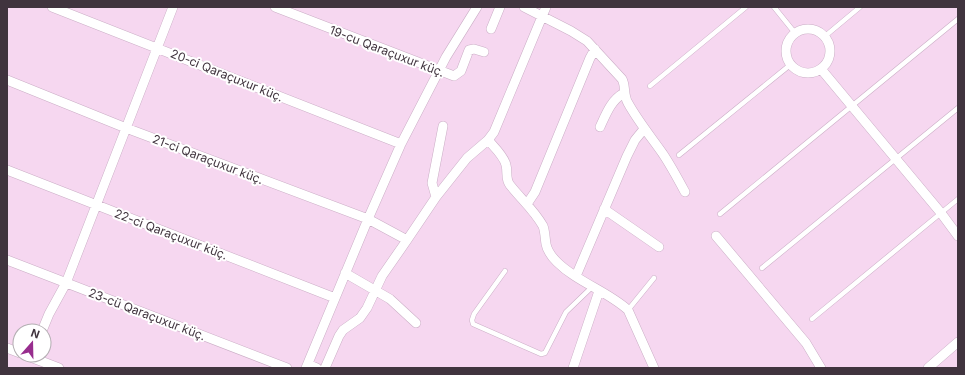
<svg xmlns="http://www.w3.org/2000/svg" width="965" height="375" viewBox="0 0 965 375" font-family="Inter,sans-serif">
<rect width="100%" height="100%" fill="#f6d7f0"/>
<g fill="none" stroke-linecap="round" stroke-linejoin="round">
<defs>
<path id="service" d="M 774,7 L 795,33
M 824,37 L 860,7
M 650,86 L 746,7
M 679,155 L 790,65
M 720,214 L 958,19
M 762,268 L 958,108
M 505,271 L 474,314 L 472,320 L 473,324 L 541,354 L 545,353 L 566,312 L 592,287
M 628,310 L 654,278
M 812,319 L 958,199"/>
<path id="minor" d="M 52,7 L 401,144
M 275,7 L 454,76 L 461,71 L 469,50 L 474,49 L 484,52
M 524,7 L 571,31 L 587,41 L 622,79 C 626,86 623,95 628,103 C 638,121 651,137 663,154 C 671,166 678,179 685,192
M786 51a22 22 0 1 1 44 0a22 22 0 1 1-44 0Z
M 491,29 L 500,7
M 821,69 L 941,213 L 958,236
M 7,80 L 126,128 L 368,219 L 407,240
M 600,127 C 606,114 611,100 624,93
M 488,140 C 494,147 504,156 506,165 C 508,172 505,179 510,185 C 521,199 534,210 543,226 C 545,231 545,238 546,244 C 547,250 552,257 557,262 C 577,282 607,291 628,310 L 654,368
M 7,170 L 335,298
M 436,197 L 432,183 L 443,126
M 527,204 L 535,192 L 590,58 L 595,49
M 604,209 L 659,247
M 716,236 L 806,343 L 821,368
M 7,260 L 287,368
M 345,273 L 390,299 L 416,323
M 576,276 L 627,156 L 635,140 L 644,129
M 42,331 L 49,314 L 66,283 L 173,7
M 7,348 L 20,353
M 25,355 L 59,368
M 308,364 L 317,368
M 306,368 L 368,219 L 401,144 L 446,57 L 477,7
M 325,368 L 339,336 L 343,330 L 360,318 L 367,308 L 382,276 L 407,240 L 436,197 L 467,158 L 488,140 L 494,132 L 546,7
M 573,368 L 599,291
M 928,368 L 958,342"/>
</defs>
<use href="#service" stroke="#cbaec6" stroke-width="5.5"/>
<use href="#minor" stroke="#cbaec6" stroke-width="10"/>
<use href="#service" stroke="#fff" stroke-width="4.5"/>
<use href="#minor" stroke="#fff" stroke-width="9"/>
</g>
<g text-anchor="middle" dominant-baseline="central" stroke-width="4" stroke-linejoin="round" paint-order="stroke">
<g font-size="12" fill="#40343e" stroke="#fff">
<text transform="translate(387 51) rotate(21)">19-cu Qaraçuxur küç.</text>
<text transform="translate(227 75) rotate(22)">20-ci Qaraçuxur küç.</text>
<text transform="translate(208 159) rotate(21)">21-ci Qaraçuxur küç.</text>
<text transform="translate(171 234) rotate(21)">22-ci Qaraçuxur küç.</text>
<text transform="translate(147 314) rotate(21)">23-cü Qaraçuxur küç.</text>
</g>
</g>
<rect width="965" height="375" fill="none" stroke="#40343e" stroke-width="16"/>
<g transform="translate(32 343) rotate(20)"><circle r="19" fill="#ffffff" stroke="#b3aeb2"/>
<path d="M0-3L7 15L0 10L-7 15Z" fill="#982d8e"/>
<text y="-6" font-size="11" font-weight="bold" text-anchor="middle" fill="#40343e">N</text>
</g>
</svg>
